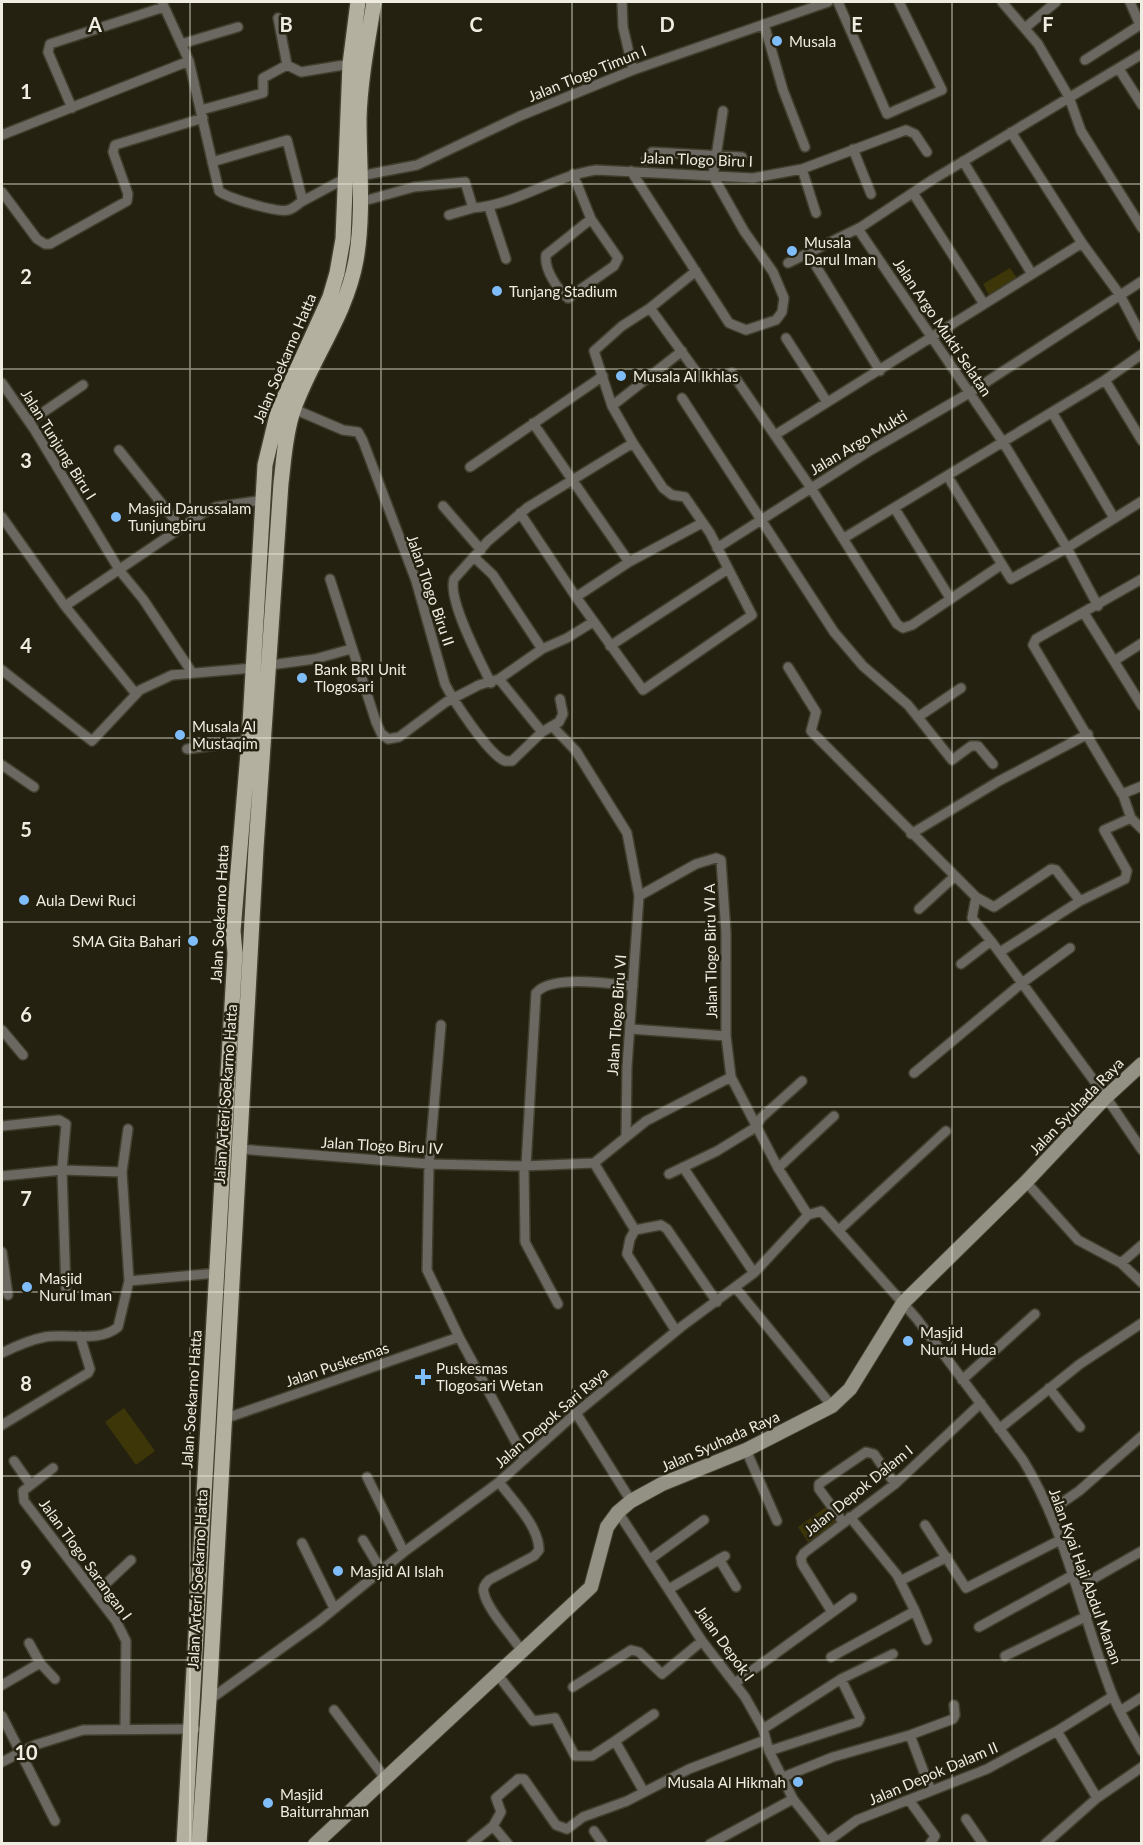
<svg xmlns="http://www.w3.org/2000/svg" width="1143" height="1845" viewBox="0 0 1143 1845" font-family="Lato,sans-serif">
<rect width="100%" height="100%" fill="#242110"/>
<path fill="#3d3609" d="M 1010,268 L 1017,278 L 989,295 L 983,284 Z
M 124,1408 L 155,1451 L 136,1465 L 105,1422 Z
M 826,1507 L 836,1522 L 808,1542 L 798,1527 Z"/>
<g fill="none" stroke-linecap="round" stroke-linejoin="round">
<defs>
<path id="street" d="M 162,2 L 189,61 L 219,191 C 227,198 278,213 288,210 C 293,209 297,205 301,202 L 302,198 L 287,140 L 212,162
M 622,2 L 623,27 L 633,70
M 838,2 L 887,114 L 942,90 L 899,2
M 1002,2 L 1038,44 L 1069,97 L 1081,131 L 1142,228
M 278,18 L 287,65
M 764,24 L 783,90 L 805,147
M 1025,28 L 1056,2
M 181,44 L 238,27
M 1085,60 L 1140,25 L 1130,2
M 1119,69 L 1142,105
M 72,108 L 48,52 L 50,44 L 164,7
M 201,110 L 263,93 L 263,78 L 287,65 L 301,72 L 350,64
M 1011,132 L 1082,243 L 1120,295 L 1142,337
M 2,135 L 189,61
M 853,149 L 871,194
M 646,160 L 652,152 L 742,157
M 963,161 L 1032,274
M 802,169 L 816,213
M 631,171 L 729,323 L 746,330 L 776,320 L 782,312 L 784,298 L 773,272 L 744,231 L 713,176 L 723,111
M 573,174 L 591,219 L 618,258 L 614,266 L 568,298 C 557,289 544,269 546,255 L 591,219
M 2,192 L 37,239 L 45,244 L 50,244 L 127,201 L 128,194 L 113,152 L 115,145 L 203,118
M 913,193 L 984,304
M 301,202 L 344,179 L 417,165 L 520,116 L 633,70 L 828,2
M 360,202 L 414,187 L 465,182 L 473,208 C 516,205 553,176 596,170 L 753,178 L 802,169 L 906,130 L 915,134 L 927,152
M 489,207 L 506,259
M 449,215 L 473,208
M 858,229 L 1003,442 L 1067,548 L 1098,606
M 808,253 L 880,371
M 788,263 L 861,227 L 932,180 L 1142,54
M 650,308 L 700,377
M 786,338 L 827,402
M 732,373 L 811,488 L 897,624 L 903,628 L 912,625 L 1001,565
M 1105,380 L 1142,441
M 2,383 L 34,429 L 120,571 L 143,599 L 191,671
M 682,398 L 834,632 L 863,666 L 908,705 L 952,760 L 971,746 L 978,746 L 993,764
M 612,406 L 682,351
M 294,409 L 343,430 L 358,432 L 363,441 L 416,581 L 445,684 C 453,700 489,755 505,761 L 512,761 L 542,732
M 1052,412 L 1114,518
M 29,422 L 83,385
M 533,423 L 629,562
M 775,435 L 1082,243
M 119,450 L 181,528
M 470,467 L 603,376
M 948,477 L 1011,579 L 1067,548 L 1142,501
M 443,506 L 481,550
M 895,509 L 950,598
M 520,513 L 576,597 L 643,690 L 752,615 L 710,533 L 685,497 L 672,495 L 663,488 L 633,443 L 612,406 L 594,351 L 622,326 L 650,308 L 696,271
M 2,517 L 65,606 L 136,694
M 844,538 L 1105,380 L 1142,354
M 717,548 L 871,450 L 971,392 L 1142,281
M 475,558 L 493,575 L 542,649
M 330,579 L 376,722 L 381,733 L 388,739 L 399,737 L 446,702 L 479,685 L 499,679 L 542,649 L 567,638 L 593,622
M 1142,579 L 1036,639 L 1033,645 L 1122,794 L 1142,786
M 576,597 L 629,562 L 702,523
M 65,606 L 203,513 L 216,507 L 263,500
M 1084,613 L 1142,706
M 610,646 L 728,569
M 1114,661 L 1142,643
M 270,665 L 315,659 L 351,649
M 788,667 L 816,712 L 811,731 L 976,897 L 994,907 L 1051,869 L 1056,870 L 1080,901
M 2,670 L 92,741 L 140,690 L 172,675 L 253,668
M 499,679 L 542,732 L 559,722 L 563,714 L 560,699
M 491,683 C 481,663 447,599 454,579 L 488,541 L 528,507 L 633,443
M 918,717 L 961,688
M 552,726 L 576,751 L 627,833 L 639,896 L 627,1067 L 626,1137
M 187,749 L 249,741
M 2,765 L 34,787
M 1123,795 L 1131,818 L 1142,829
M 911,834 L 999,781 L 1088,734
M 639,896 L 696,864 L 716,858 L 721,860 L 726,933 L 726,1036 L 731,1077 L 778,1168 L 808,1215
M 976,897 L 972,918 L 991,941
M 919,909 L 955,876
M 1000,952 L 1080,901 L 1125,879 L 1127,871 L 1104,830 L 1131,818
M 961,964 L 991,941 L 1106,1097 L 1142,1150
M 441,1025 L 429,1164 L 427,1270 L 459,1337 L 525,1459
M 631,1029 L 726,1036
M 2,1030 L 23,1055
M 914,1073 L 1022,983 L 1070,948
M 2,1126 L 59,1120 L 66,1124 L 62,1170 L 66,1290
M 756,1127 L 761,1118 L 802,1081
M 239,1149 L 429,1164 L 524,1166 L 594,1163 L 646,1121 L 731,1077
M 594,1163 L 635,1230 L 630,1239 L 627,1254 L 676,1331
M 524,1166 L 525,1242 L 558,1304
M 526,1166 L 536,993 C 551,974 610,984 633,986
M 683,1167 L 754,1273
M 778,1168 L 834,1116
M 669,1174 L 717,1151 L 756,1127
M 2,1176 L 62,1170 L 122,1172
M 1026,1182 L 1078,1240 L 1121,1263 L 1142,1283
M 635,1230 L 661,1225 L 667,1229 L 717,1302
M 839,1230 L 946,1131
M 2,1252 L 8,1295
M 1121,1263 L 1142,1245
M 129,1281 L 217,1273
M 735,1287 L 832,1406
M 2,1353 C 16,1346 29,1340 45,1337 C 69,1333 99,1343 118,1327 L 129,1281 L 122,1172 L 128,1129
M 962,1380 L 1035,1314
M 1049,1388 L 1080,1427
M 576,1413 L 631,1501
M 224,1419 L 459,1337
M 2,1425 L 88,1373 L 90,1369 L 80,1336
M 999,1429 L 1080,1364 L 1142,1323
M 746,1450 L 777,1521
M 14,1461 L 30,1484
M 53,1468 L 23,1491 L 24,1501 L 116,1621 L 126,1641 L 125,1728
M 367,1477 L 404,1552
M 499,1482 C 513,1501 539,1526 539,1550 L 534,1556 L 489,1580 C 485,1584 482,1588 484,1593 C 487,1609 512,1636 522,1651
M 1050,1511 L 1079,1491 L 1142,1436
M 618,1512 L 702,1641 L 745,1697 L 763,1729 L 769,1751 L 793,1799 L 829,1844
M 843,1522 L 819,1489 L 819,1484 L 866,1452 L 874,1454 L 895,1484
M 925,1525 L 966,1588 L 1060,1540
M 363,1540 L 381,1570
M 302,1543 L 334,1608
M 719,1559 L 736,1587
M 649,1560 L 704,1520
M 900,1581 L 947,1557
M 1077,1588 L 1142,1551
M 669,1589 L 725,1556
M 95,1594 L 131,1560
M 915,1611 L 927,1640
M 832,1612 L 802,1564 L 801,1558 L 804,1553 L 895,1484 L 981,1403
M 979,1627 L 1073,1575
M 29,1643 L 40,1663 L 55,1679
M 1005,1656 L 1087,1616
M 831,1657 L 915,1611 L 897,1575 L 850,1517
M 498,1675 L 533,1721 L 555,1718 L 575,1756 L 592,1756 L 615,1741 L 644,1792
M 735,1683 L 852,1598
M 2,1685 L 40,1663
M 573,1687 L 631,1650 L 639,1652 L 662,1674 L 702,1641
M 209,1700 L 318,1622 L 404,1552 L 499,1482 L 576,1413 L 681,1327 L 754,1273 L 808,1215 L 821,1211 L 917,1319 L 1023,1460 C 1067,1532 1082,1617 1112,1694 C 1120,1714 1132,1733 1142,1751
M 334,1710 L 385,1778
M 1120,1711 L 1142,1697
M 2,1716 L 55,1821
M 763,1729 L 841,1679 L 893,1654
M 1057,1731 L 1097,1798
M 910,1735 L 953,1719 L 955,1715 L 954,1705
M 615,1741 L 654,1714
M 769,1751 L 858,1722 L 860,1718 L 841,1679
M 2,1762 L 35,1745 L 83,1730 L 195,1729
M 781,1778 L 833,1757 L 910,1735 L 931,1791
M 909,1800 L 935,1836 L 930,1844
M 966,1819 L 983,1844
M 493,1826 L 501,1812 L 496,1798 L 518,1779 L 524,1779 L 556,1825 L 567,1829 L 583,1817 L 627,1801 L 689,1769 L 765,1740
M 594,1831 L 603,1844
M 471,1844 L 493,1826 L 508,1844
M 710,1844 L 793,1799
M 824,1844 L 857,1820 L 987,1769 L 1057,1731 L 1113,1696
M 1045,1844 L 1097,1798 L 1142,1767"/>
<path id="secondary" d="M 315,1844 L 591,1587 L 607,1527 L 618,1512 L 631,1501 L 662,1484 L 746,1450 L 832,1406 L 850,1389 L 903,1303 L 1026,1182 L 1106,1097 L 1142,1064"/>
<path id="primary" d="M 184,1844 L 235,953 L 233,931 L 249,741 L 265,465 L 278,411 L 330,297 L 337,273 L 343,239 L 350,64 L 358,2
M 199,1844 L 209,1700 L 256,848 L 281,483 C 284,459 285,434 293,411 C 311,359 346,316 356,260 C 364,214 359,166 359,119 C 360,80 368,40 374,2"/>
</defs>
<use href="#street" stroke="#403e2d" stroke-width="12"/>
<use href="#secondary" stroke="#403e2d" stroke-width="16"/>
<use href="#primary" stroke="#403e2d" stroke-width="18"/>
<use href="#street" stroke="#6a6860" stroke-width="9"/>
<use href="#secondary" stroke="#939183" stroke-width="14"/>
<use href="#primary" stroke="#b3b09f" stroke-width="15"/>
</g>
<path fill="none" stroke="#efede2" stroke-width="1.5" stroke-opacity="0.55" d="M 190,2 L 190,1844M 381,2 L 381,1844M 572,2 L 572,1844M 762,2 L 762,1844M 952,2 L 952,1844M 2,184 L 1142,184M 2,369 L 1142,369M 2,554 L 1142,554M 2,738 L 1142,738M 2,922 L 1142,922M 2,1107 L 1142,1107M 2,1292 L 1142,1292M 2,1476 L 1142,1476M 2,1660 L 1142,1660"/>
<g fill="#7fbdfa" stroke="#242110" stroke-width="2">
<circle cx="777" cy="41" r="6"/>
<circle cx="792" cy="251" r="6"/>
<circle cx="497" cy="291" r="6"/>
<circle cx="621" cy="376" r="6"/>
<circle cx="116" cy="517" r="6"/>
<circle cx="302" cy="678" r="6"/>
<circle cx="180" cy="735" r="6"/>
<circle cx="24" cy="900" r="6"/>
<circle cx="193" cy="941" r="6"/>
<circle cx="27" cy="1287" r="6"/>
<circle cx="908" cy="1341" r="6"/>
<path d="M420 1368h6v6h6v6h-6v6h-6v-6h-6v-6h6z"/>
<circle cx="338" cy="1571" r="6"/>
<circle cx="798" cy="1782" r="6"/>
<circle cx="268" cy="1803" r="6"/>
</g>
<g text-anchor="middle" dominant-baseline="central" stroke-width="5" stroke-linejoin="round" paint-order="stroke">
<g font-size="15" fill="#efede2" stroke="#242110" text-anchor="start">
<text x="789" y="41">Musala</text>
<text x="804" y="242">Musala<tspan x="804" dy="17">Darul Iman</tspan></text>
<text x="509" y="291">Tunjang Stadium</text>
<text x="633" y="376">Musala Al Ikhlas</text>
<text x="128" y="508">Masjid Darussalam<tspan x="128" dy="17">Tunjungbiru</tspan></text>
<text x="314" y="669">Bank BRI Unit<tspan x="314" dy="17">Tlogosari</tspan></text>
<text x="192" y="726">Musala Al<tspan x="192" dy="17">Mustaqim</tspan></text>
<text x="36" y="900">Aula Dewi Ruci</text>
<text x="181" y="941" text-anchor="end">SMA Gita Bahari</text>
<text x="39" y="1278">Masjid<tspan x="39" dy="17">Nurul Iman</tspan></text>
<text x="920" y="1332">Masjid<tspan x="920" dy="17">Nurul Huda</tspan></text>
<text x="436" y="1368">Puskesmas<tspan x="436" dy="17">Tlogosari Wetan</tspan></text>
<text x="350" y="1571">Masjid Al Islah</text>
<text x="786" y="1782" text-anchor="end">Musala Al Hikmah</text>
<text x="280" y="1794">Masjid<tspan x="280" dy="17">Baiturrahman</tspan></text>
</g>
<g font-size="15" fill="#efede2" stroke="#242110">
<text transform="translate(587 73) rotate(-22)">Jalan Tlogo Timun I</text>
<text transform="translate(697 159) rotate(2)">Jalan Tlogo Biru I</text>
<text transform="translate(943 327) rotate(56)">Jalan Argo Mukti Selatan</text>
<text transform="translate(284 358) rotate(-67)">Jalan Soekarno Hatta</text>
<text transform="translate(858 442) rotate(-31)">Jalan Argo Mukti</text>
<text transform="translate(59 444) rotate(58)">Jalan Tunjung Biru I</text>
<text transform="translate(431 590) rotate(71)">Jalan Tlogo Biru II</text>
<text transform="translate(219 914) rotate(-87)">Jalan Soekarno Hatta</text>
<text transform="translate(710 951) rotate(-91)">Jalan Tlogo Biru VI A</text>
<text transform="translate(616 1015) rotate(-86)">Jalan Tlogo Biru VI</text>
<text transform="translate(225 1094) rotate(-86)">Jalan Arteri Soekarno Hatta</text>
<text transform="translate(1076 1106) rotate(-46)">Jalan Syuhada Raya</text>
<text transform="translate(382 1145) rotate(3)">Jalan Tlogo Biru IV</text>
<text transform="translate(337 1364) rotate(-19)">Jalan Puskesmas</text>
<text transform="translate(191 1399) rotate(-86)">Jalan Soekarno Hatta</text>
<text transform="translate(551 1417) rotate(-41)">Jalan Depok Sari Raya</text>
<text transform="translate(720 1441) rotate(-24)">Jalan Syuhada Raya</text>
<text transform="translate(858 1490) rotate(-39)">Jalan Depok Dalam I</text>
<text transform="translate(86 1559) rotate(54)">Jalan Tlogo Sarangan I</text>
<text transform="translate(1086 1576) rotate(70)">Jalan Kyai Haji Abdul Manan</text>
<text transform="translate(197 1579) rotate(-87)">Jalan Arteri Soekarno Hatta</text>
<text transform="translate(725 1643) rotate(54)">Jalan Depok I</text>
<text transform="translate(933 1773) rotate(-23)">Jalan Depok Dalam II</text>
</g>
</g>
<g font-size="20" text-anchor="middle" font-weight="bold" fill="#efede2" stroke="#242110" stroke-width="5" stroke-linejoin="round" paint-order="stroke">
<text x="95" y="32">A</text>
<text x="286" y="32">B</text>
<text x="476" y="32">C</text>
<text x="667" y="32">D</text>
<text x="857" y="32">E</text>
<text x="1048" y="32">F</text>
<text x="26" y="99">1</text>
<text x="26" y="284">2</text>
<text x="26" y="468">3</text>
<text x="26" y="653">4</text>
<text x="26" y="837">5</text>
<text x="26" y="1022">6</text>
<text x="26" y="1206">7</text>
<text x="26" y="1391">8</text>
<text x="26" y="1575">9</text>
<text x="26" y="1760">10</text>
</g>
<rect width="1143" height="1845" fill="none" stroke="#efede2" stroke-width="6"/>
</svg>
